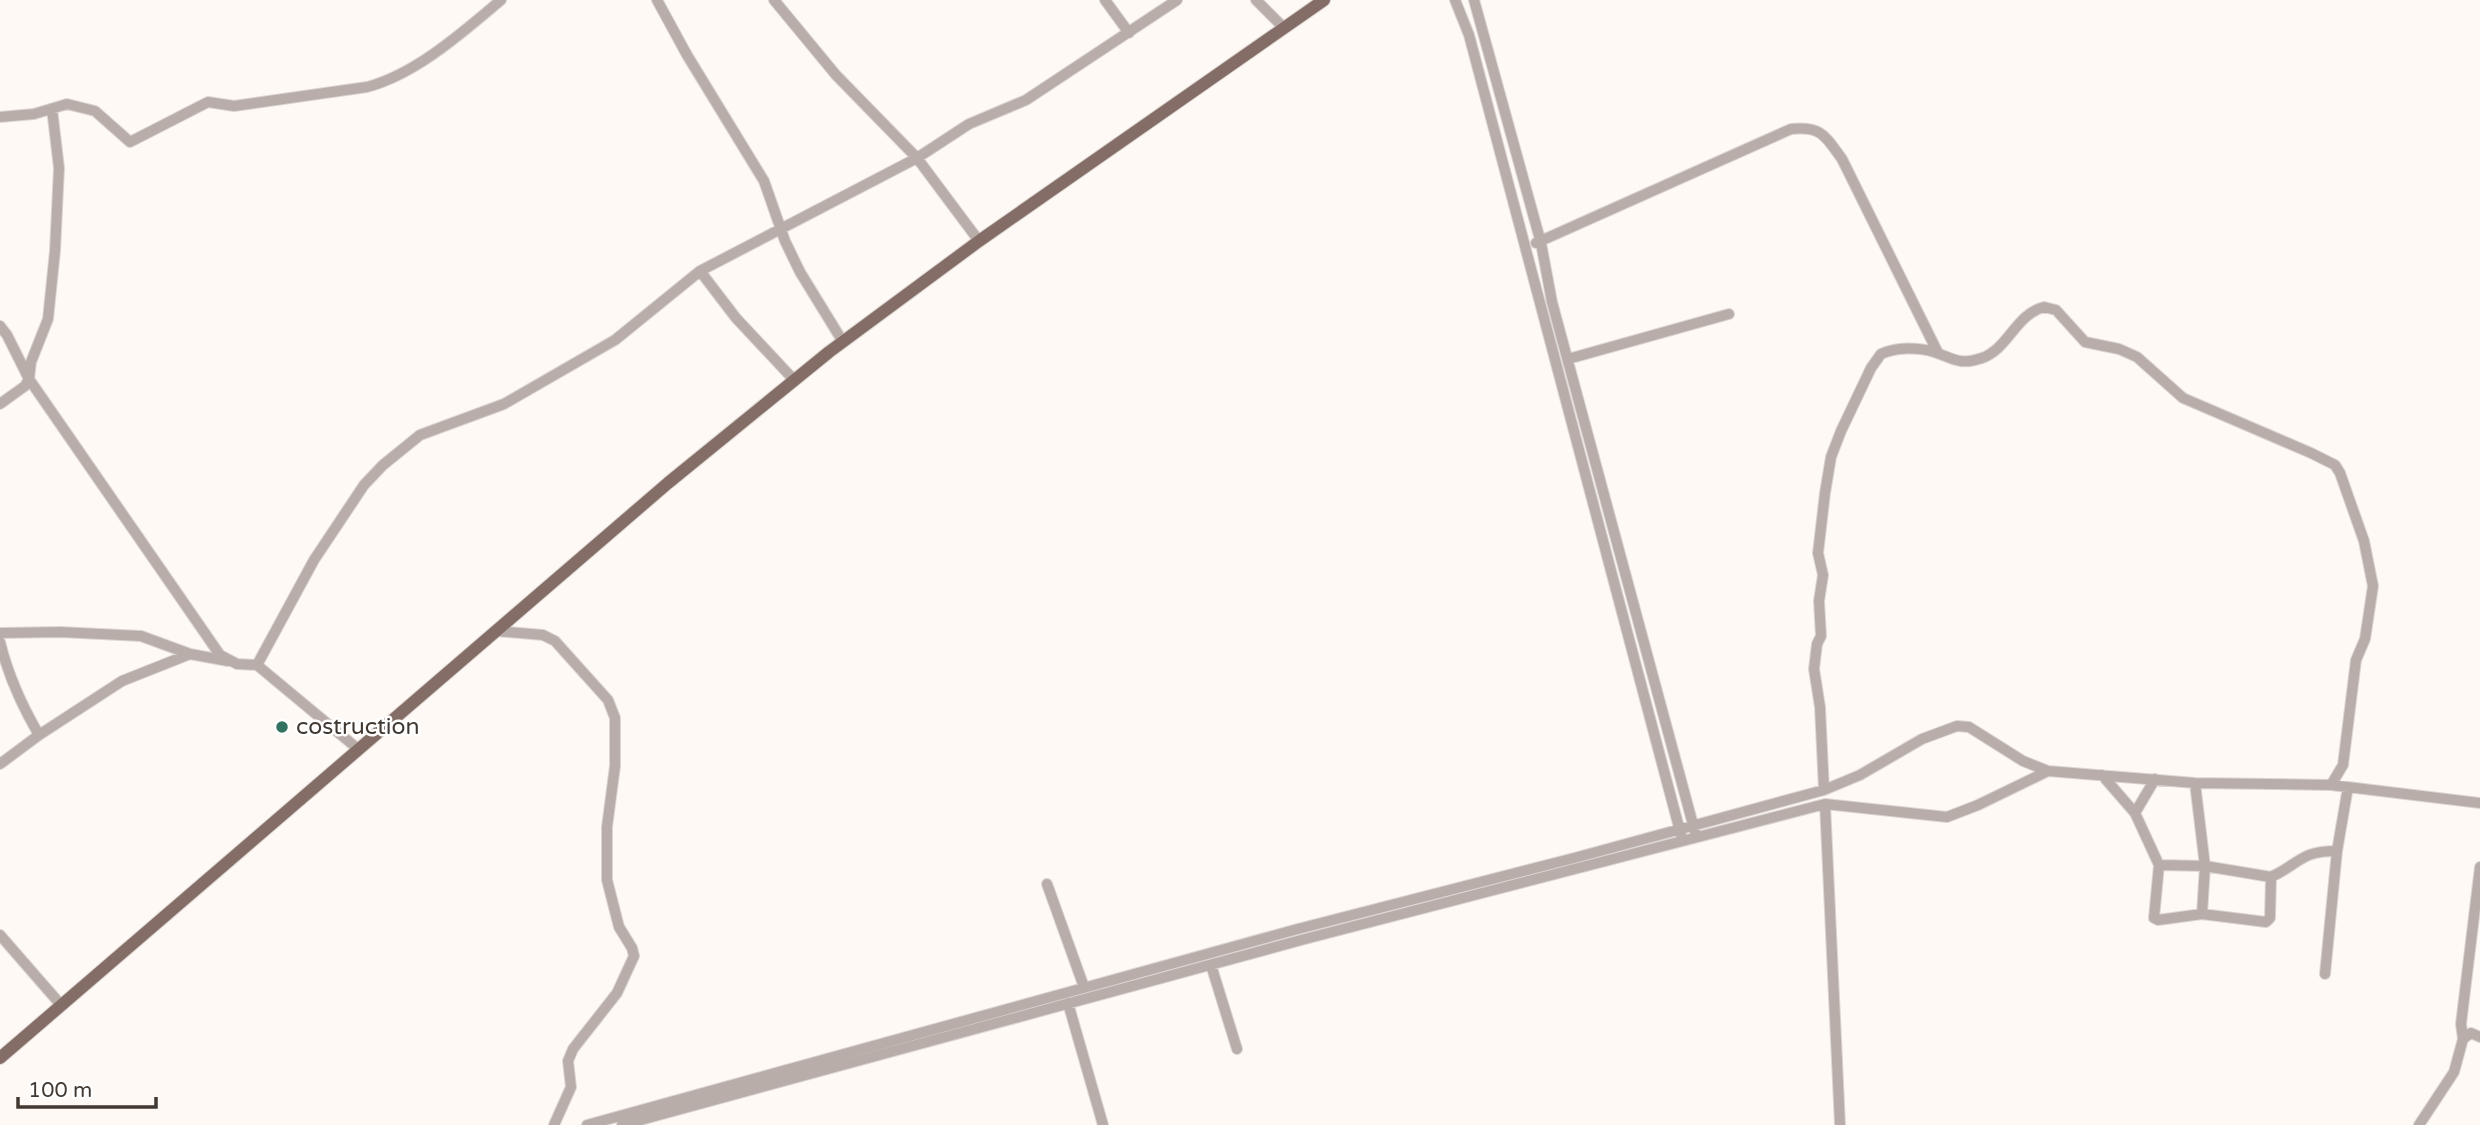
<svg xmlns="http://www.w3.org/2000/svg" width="2480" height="1125" viewBox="0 0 2480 1125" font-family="'Varela Round',sans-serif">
<rect width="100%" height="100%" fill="#fef9f5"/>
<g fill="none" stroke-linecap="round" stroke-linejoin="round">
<defs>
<path id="minor" d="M 657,0 L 687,55 L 764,181 L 785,241 L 800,272 L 843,342
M 774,0 L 836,75 L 917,158 L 979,241
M 1105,0 L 1129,33
M 1256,0 L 1284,28
M 1455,0 L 1469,35 L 1681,835
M 1474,0 L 1541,243 L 1552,302 L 1695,832
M 0,117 L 34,114 L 67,104 L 95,111 L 130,142 L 208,102 L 234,106 L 367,87 C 416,74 463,32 501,0
M 1536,243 L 1791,129 C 1822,126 1825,136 1842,159 L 1938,353
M 700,271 L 736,318 L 794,380
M 0,326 L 7,335 L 29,379 L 220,655 L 237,664 L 257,665 L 358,749
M 1568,359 L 1729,314
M 0,404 L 25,386 L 29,379 L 31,362 L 48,319 L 55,251 L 59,168 L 52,109
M 495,631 L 543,635 L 555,641 L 608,700 L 615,718 L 615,766 L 607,827 L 607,880 L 619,927 L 632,948 L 634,956 L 617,993 L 573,1049 L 568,1061 L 571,1087 L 554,1125
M 0,633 L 60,632 L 141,636 L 190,654 L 228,661
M 0,642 C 8,675 22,706 39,735
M 257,665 L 314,560 L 364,485 L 383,465 L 420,435 L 504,404 L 615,340 L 700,271 L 917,158 L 969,124 L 1026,100 L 1177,0
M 0,764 L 39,735 L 122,681 L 190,654
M 2102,775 L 2135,813 L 2159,865 L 2154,918 L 2158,920 L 2202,914 L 2266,922 L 2270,918 L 2271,877 L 2205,866 L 2159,865
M 2195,783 L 2205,866 L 2202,914
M 1824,790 L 1820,707 L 1814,669 L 1817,644 L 1821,636 L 1819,601 L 1823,575 L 1818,553 L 1825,493 L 1831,457 L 1841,431 L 1871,368 L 1881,354 C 1896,347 1918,347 1934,352 C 1953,358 1959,366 1982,358 C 2008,349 2016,314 2044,307 L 2056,310 L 2085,342 L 2119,349 L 2137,357 L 2183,398 L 2311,453 L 2335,465 L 2340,473 L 2364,541 L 2373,586 L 2365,639 L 2356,660 L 2343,765 L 2331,785
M 1825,804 L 1840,1125
M 2135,813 L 2155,779
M 2480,867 L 2461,1024 L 2463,1039 L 2471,1033 L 2480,1037
M 2271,877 C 2301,863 2300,851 2337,851
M 1047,884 L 1084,987
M 0,935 L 61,1005
M 1211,965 L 1237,1049
M 2325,974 L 2337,851 L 2348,787
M 1068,1003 L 1103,1125
M 587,1125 L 1294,930 L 1578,857 L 1824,790 L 1860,775 L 1922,739 L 1957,726 L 1969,727 L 2023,761 L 2048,771 L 2195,783 L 2331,785 L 2480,803
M 622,1125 L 1305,939 L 1825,804 L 1947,817 L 1978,805 L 2048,771
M 2419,1125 L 2454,1072 L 2463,1039"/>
<path id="major" d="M 0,1058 L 668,483 L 829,352 L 979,241 L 1324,0"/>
</defs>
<use href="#minor" stroke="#dcd6d2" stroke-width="12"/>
<use href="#major" stroke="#dcd6d2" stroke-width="14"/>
<use href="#minor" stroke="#b9ada9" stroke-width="10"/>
<use href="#major" stroke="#836d66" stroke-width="12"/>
</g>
<circle fill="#337261" stroke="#fff" stroke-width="2.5" cx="282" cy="727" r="7"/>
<g text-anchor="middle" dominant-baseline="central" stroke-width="5" stroke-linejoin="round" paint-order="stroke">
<g font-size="23" fill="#413831" stroke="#fff" text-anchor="start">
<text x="296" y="727">costruction</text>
</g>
</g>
<path d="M18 1097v10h138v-10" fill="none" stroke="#413831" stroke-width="3.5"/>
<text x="28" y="1097" font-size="21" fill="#413831" stroke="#ffffff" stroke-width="5" paint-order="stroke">100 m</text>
</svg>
